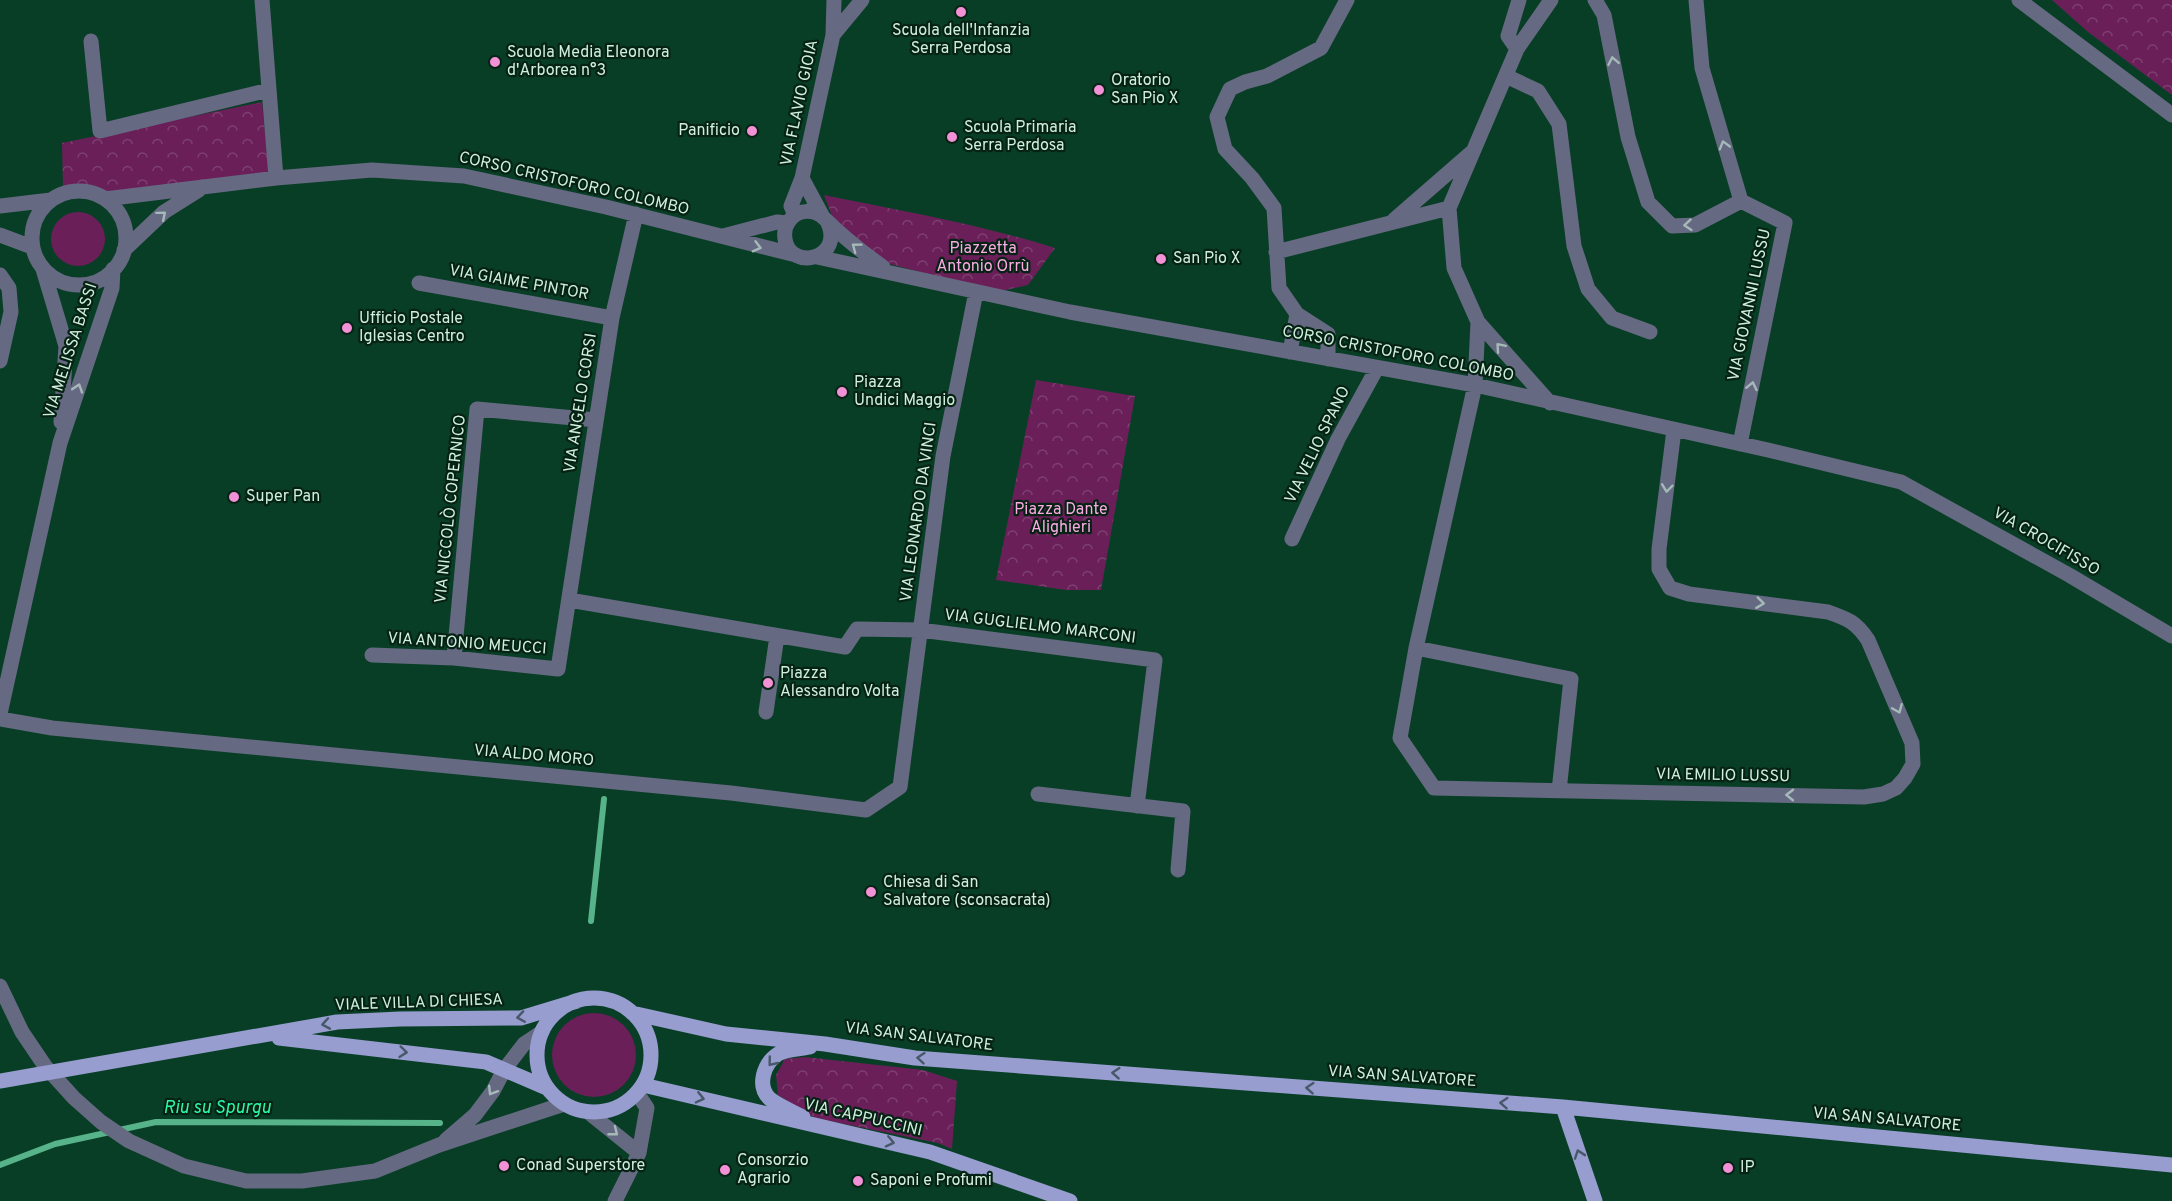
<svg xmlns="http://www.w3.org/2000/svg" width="2172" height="1201" viewBox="0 0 2172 1201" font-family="Overpass,sans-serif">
<defs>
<pattern id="park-crowns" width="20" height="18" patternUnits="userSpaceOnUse" patternTransform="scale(1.5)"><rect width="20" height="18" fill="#6a1f59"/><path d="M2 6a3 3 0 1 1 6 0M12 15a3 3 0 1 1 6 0" fill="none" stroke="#7e4070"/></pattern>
</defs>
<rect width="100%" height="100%" fill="#093e26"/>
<path fill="#6a1f59" d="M51 239a27 27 0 1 1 54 0a27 27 0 1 1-54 0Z
M552 1055a42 42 0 1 1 84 0a42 42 0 1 1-84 0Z"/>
<path fill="url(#park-crowns)" d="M 2052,0 L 2172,0 L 2172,95 L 2088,32 Z
M 262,102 L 269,173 L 106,195 L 90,189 L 63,189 L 62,143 Z
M 824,195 C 902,211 979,224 1055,248 L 1028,285 L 996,292 L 890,264 L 834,221 Z
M 1036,380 L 1135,396 L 1101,590 L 1066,590 L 996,580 Z
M 805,1057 L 923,1070 L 957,1081 L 952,1149 L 938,1143 L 815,1118 L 778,1095 L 776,1075 L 785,1059 Z"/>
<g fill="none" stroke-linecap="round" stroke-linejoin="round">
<path stroke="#57b389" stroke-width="6" d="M 591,921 L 604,799
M 0,1165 L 55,1144 L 156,1122 L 440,1123"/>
<path stroke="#666982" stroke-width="15" d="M 262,0 L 276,178
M 1595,0 L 1604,15 L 1628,137 L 1648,202 L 1672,226 L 1695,225 L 1741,201
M 1696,0 L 1702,68 L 1741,201
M 2019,0 L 2172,115
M 833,35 L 862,0
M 91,41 L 100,131 L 269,90
M 1517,49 L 1508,36 L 1519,0
M 1506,76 L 1538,91 L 1559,124 L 1574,246 L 1588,289 L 1612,318 L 1650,332
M 802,178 L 823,217
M32 238a47 47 0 1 1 94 0a47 47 0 1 1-94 0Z
M 105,199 L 276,178 L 372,170 L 464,176 L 606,207 L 796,255
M 0,206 L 51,200
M 795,215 L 791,206 L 802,178 L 833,35 L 834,0
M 1394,220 L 1471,153
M 827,221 C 846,259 790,272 785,239 C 784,232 785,226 789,221 C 798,208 815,209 825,219 C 843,237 862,252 883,267
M 0,235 L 32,247
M 723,236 L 777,222 L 787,223
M 124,250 L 164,212 L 199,190
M 1276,252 L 1449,208
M 817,257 L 1070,312 L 1475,385 L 1768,450 L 1901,482 L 2069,575 L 2172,636
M 43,269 L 66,346 L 61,422
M 0,275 L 9,288 L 11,312 L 0,361
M 419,283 L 612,318
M 1478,322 L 1475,385 L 1416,648 L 1400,738 L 1434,788 L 1864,797 L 1883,794 L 1896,788 L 1905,778 L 1913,764 L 1912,743 L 1868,640 C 1856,622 1848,619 1828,612 L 1689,594 L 1670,588 L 1659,569 L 1659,549 L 1674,430
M 1290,352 L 1297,314
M 1328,359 L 1328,334 L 1297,314 L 1279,288 L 1274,208 L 1252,178 L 1225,149 L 1217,117 L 1230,89 L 1245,82 L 1267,76 L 1321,48 L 1347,0
M 1550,403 L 1478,322 L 1454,268 L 1449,208 L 1517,49 L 1551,0
M 1740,444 L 1785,223 L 1741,201
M 1292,539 L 1338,439 L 1377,368
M 569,600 L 845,647 L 857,629 L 920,630 L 1155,660 L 1137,806
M 1416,648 L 1571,679 L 1559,791
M 372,655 L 454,658 L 558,669 L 612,318 L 636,214
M 454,658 L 477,409 L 596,420
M 766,712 L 777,636
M 0,714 L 60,443 L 112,288 L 113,269
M 0,719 L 52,728 L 731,793 L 866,810 L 900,787 L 943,456 L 976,292
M 1038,794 L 1183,811 L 1178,870
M 0,986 L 22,1032 L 45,1066 L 74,1098 L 101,1122 L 129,1141 L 184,1166 L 246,1181 L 302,1181 L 375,1171 L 439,1145 L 564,1104
M 588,1112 L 639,1153
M 446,1140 L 475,1115 L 493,1091 L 504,1070 L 524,1044 L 542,1032
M 615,1201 L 639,1153 L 647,1108 L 637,1093"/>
<path stroke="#979dcf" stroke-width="15" d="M537 1055a57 57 0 1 1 114 0a57 57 0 1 1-114 0Z
M 632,1013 L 726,1034 L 825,1044 L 915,1058 L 1563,1107 L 2172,1165
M 279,1038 L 486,1062 L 547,1088
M 0,1081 L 337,1022 L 400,1019 L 521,1018 L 577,1001
M 643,1085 L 930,1152 L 1070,1201
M 1563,1107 L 1595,1201
M 803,1117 C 793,1112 779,1106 770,1099 C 756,1086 764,1063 778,1054 C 786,1049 801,1049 810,1047"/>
</g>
<defs><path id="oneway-chevron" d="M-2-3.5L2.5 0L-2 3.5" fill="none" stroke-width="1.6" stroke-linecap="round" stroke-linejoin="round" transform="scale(1.5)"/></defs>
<g stroke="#a5bab8">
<use href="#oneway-chevron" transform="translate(1613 61) rotate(-101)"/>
<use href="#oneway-chevron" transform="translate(1724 145) rotate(-106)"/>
<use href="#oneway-chevron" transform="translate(162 215) rotate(-40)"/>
<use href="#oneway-chevron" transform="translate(1688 225) rotate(175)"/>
<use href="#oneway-chevron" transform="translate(757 247) rotate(15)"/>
<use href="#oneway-chevron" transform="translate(856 247) rotate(-143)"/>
<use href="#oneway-chevron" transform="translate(1500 347) rotate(-131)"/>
<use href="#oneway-chevron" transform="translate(1752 386) rotate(-78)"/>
<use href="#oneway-chevron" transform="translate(78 388) rotate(-72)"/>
<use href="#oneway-chevron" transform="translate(1667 488) rotate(97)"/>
<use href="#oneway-chevron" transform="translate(1760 603) rotate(7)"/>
<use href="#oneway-chevron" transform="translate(1898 709) rotate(67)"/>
<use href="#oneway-chevron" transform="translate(1790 795) rotate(-179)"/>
<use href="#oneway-chevron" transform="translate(492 1091) rotate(122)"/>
<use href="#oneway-chevron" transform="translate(614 1132) rotate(38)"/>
</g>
<g stroke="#475968">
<use href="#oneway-chevron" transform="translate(521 1017) rotate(171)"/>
<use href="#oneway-chevron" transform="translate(326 1024) rotate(170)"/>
<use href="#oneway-chevron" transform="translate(403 1052) rotate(6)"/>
<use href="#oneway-chevron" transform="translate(921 1058) rotate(-175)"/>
<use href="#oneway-chevron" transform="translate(772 1062) rotate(129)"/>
<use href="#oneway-chevron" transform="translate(1116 1073) rotate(-176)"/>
<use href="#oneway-chevron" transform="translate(1310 1088) rotate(-176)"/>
<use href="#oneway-chevron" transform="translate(700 1098) rotate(13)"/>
<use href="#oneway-chevron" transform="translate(1504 1103) rotate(-176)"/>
<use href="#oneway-chevron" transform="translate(890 1142) rotate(13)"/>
<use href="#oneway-chevron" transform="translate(1579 1154) rotate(-109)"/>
</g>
<g fill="#f391d6" stroke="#062214" stroke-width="2">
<circle cx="961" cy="12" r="6"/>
<circle cx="495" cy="62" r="6"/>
<circle cx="1099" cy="90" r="6"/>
<circle cx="752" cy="131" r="6"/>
<circle cx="952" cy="137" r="6"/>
<circle cx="1161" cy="259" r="6"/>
<circle cx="347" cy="328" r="6"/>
<circle cx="842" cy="392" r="6"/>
<circle cx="234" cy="497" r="6"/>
<circle cx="768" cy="683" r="6"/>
<circle cx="871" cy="892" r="6"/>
<circle cx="504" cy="1166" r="6"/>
<circle cx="1728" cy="1168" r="6"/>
<circle cx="725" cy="1170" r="6"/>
<circle cx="858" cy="1181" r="6"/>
</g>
<g text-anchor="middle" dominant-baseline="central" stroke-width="4.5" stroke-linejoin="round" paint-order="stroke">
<g font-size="16" fill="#cff0dc" stroke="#062214" text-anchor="start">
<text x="961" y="31" text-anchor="middle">Scuola dell'Infanzia<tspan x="961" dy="18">Serra Perdosa</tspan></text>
<text x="507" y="53">Scuola Media Eleonora<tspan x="507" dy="18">d'Arborea n°3</tspan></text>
<text x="1111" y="81">Oratorio<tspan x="1111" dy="18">San Pio X</tspan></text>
<text x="964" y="128">Scuola Primaria<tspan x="964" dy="18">Serra Perdosa</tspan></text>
<text x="740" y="131" text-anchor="end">Panificio</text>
<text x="1173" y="259">San Pio X</text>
<text x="359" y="319">Ufficio Postale<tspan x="359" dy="18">Iglesias Centro</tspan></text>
<text x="854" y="383">Piazza<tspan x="854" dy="18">Undici Maggio</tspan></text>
<text x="246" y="497">Super Pan</text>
<text x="780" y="674">Piazza<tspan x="780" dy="18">Alessandro Volta</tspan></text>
<text x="883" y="883">Chiesa di San<tspan x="883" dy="18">Salvatore (sconsacrata)</tspan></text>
<text x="737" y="1161">Consorzio<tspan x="737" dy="18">Agrario</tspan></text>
<text x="516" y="1166">Conad Superstore</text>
<text x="1740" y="1168">IP</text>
<text x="870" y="1181">Saponi e Profumi</text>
</g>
<g font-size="16" fill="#cff0dc" stroke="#062214">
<text transform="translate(800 103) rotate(-78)">VIA FLAVIO GIOIA</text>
<text transform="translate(574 184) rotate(13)">CORSO CRISTOFORO COLOMBO</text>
<text transform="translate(519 283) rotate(10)">VIA GIAIME PINTOR</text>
<text transform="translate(1750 305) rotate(-78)">VIA GIOVANNI LUSSU</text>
<text transform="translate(71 351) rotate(-72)">VIA MELISSA BASSI</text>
<text transform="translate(1398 354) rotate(11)">CORSO CRISTOFORO COLOMBO</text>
<text transform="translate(581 403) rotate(-81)">VIA ANGELO CORSI</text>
<text transform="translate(1318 445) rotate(-64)">VIA VELIO SPANO</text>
<text transform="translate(451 509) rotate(-84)">VIA NICCOLÒ COPERNICO</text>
<text transform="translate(919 512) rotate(-82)">VIA LEONARDO DA VINCI</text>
<text transform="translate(2046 542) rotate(30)">VIA CROCIFISSO</text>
<text transform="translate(1040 627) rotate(7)">VIA GUGLIELMO MARCONI</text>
<text transform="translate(467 644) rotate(4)">VIA ANTONIO MEUCCI</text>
<text transform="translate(534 756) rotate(5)">VIA ALDO MORO</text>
<text transform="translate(1723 776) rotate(1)">VIA EMILIO LUSSU</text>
<text transform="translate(419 1003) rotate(-2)">VIALE VILLA DI CHIESA</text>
<text transform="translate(919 1037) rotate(7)">VIA SAN SALVATORE</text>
<text transform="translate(1402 1077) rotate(4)">VIA SAN SALVATORE</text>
<text transform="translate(863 1118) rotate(13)">VIA CAPPUCCINI</text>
<text transform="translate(1887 1120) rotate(5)">VIA SAN SALVATORE</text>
</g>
<g font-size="16" fill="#faabe2" stroke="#062214">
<text x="983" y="249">Piazzetta<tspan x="983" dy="18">Antonio Orrù</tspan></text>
<text x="1061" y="510">Piazza Dante<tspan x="1061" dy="18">Alighieri</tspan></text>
</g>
<g font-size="18" font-style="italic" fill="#2ef8a3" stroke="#062214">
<text x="217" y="1108">Riu su Spurgu</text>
</g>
</g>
</svg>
